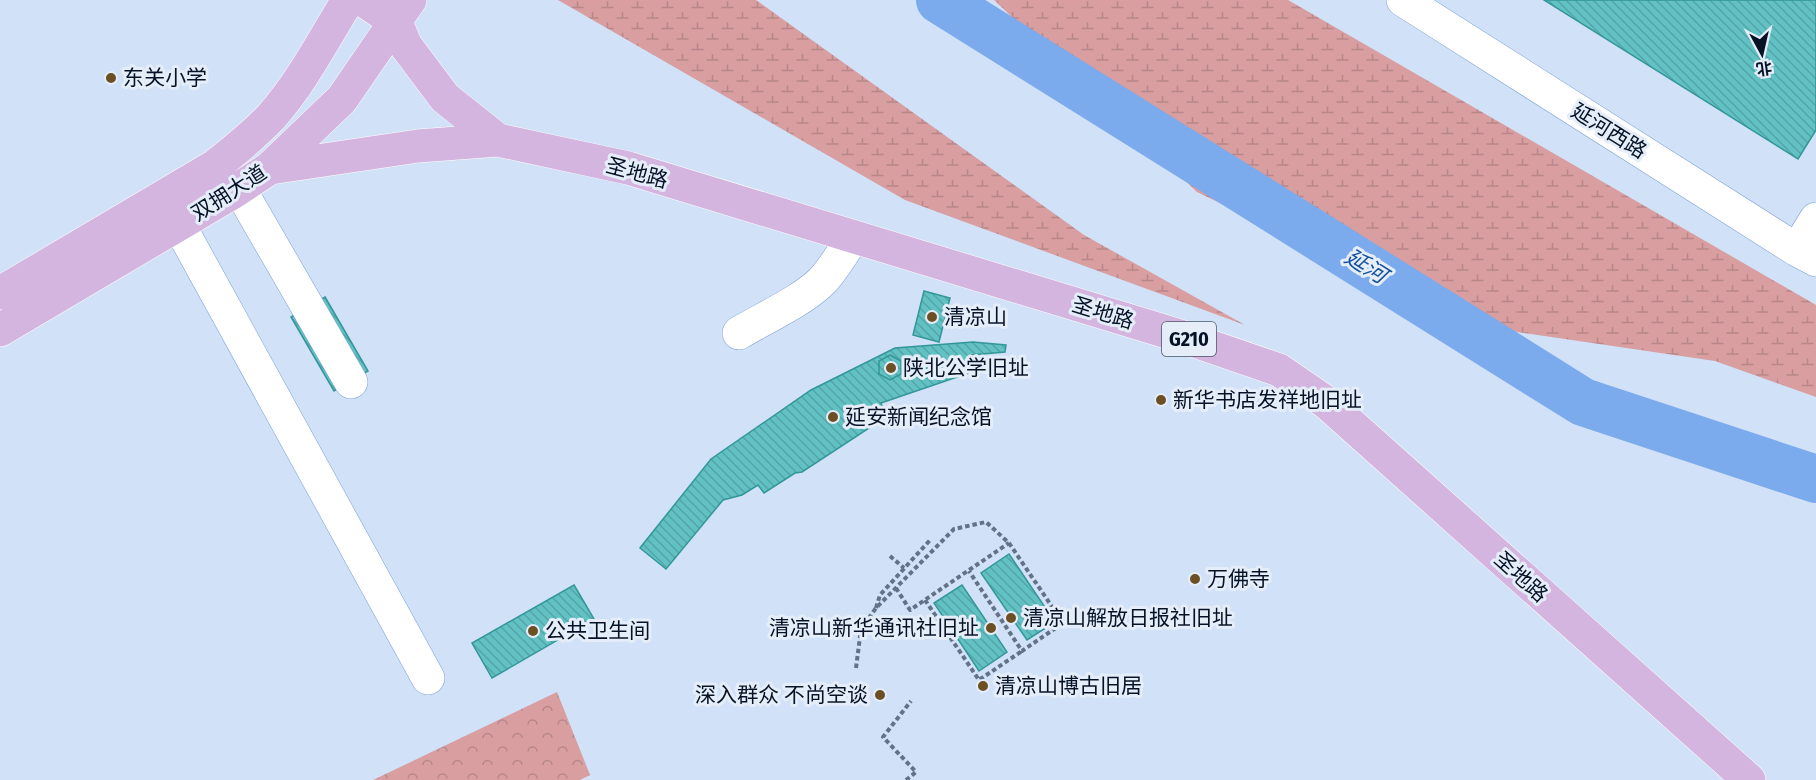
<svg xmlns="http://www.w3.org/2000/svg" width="1816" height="780" viewBox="0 0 1816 780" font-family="'Fira Sans Condensed','Noto Sans SC',sans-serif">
<defs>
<pattern id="wetland-marsh" width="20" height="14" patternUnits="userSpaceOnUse" patternTransform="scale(1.5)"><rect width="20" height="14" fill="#d89ea0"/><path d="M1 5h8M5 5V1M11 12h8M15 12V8" fill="none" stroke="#b8878a"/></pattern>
<pattern id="park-crowns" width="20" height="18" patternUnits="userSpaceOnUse" patternTransform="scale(1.5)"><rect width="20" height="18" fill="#d89ea0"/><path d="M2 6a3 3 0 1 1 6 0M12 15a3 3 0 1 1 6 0" fill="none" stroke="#b8878a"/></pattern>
<pattern id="building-back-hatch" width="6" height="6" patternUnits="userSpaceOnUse" patternTransform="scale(1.5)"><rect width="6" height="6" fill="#62c1c3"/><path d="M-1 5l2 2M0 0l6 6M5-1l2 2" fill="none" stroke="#54a5a8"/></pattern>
</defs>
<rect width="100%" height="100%" fill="#d1e1f8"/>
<path fill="url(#wetland-marsh)" d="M 558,0 L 756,0 L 1084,235 L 1245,325 L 905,200 Z
M 994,0 L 1288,0 L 1816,305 L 1816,397 L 1715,361 L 1504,330 L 1315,249 L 1197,192 Z"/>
<path fill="url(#park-crowns)" d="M 557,692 L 590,775 L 580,780 L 373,780 Z"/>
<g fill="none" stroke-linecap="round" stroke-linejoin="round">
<path stroke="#7baaed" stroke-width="48" d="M 940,0 L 1583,402 L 1816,479"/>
</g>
<path fill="url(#building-back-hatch)" stroke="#329799" stroke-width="1.5" d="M 1544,0 L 1816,0 L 1816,130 L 1798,159 Z
M 924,291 L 950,298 L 939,342 L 913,335 Z
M 325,297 L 368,371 L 334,391 L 291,317 Z
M 973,342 L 1006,345 L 1005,352 L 971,355 L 972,372 L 881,403 L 886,417 L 802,472 L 795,473 L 764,493 L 758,485 L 742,495 L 723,500 L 666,569 L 640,548 L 711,459 L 811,390 L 895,348 Z
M 890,355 L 901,361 L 901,374 L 890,380 L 879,374 L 879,361 Z
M 1009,554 L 1055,622 L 1027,640 L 981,573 Z
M 574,585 L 594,619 L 492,678 L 472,643 Z
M 962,585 L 1007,652 L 979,671 L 934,603 Z"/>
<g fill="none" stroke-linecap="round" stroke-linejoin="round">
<defs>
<path id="minor" d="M 1403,0 L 1797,250 L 1816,260
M 239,188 L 351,382
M 179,225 L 428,678
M 1797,250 L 1816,219
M 739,333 C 764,318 804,300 823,280 C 835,267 844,251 853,237"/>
<path id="major" d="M 498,140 L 628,168 L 1180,336 L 1279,370 L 1327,403 L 1749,780
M 270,168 L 418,146 L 498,140 L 445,98 L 406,46 L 396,22 L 363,0
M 0,293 L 215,166 C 234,151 254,135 271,117 C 302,82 324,39 348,0
M 0,330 L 232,193 L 270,168 L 342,99 L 410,0"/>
</defs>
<use href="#minor" stroke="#7aa0d7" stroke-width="34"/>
<use href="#major" stroke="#fff" stroke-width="34"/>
<path stroke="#647287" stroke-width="4" stroke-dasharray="4.5 3" stroke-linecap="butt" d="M 890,556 L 904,568
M 896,588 L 910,610 L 1009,543
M 925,600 L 979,680 L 1022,651
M 876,608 L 880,595 L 931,539
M 856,668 L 861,629 L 876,608 L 954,529 L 986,522 L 1009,543 L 1063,623 L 1022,651 L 969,571
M 906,780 L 916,772 L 883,737 L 911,701"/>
<use href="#minor" stroke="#fff" stroke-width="33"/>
<use href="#major" stroke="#d4b5df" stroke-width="33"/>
</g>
<g fill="#6c5023" stroke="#e5edf9" stroke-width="2">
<circle cx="111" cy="78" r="6"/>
<circle cx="932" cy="317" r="6"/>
<circle cx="891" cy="368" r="6"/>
<circle cx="1161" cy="400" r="6"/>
<circle cx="833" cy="417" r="6"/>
<circle cx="1195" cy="579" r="6"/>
<circle cx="1011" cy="618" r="6"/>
<circle cx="991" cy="628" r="6"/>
<circle cx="533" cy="631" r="6"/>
<circle cx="983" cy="686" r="6"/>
<circle cx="880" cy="695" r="6"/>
</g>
<g text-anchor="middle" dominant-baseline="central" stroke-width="6" stroke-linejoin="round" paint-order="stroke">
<rect fill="#e5edf9" stroke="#495466" stroke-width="1.5" x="1162" y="322" width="54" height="34" rx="4.5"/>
<g font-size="20" font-weight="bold" fill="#061327">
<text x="1189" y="339">G210</text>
</g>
<g font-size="21" fill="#061327" stroke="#e5edf9" text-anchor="start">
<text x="123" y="78">东关小学</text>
<text x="944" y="317">清凉山</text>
<text x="903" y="368">陕北公学旧址</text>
<text x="1173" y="400">新华书店发祥地旧址</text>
<text x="845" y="417">延安新闻纪念馆</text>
<text x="1207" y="579">万佛寺</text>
<text x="1023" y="618">清凉山解放日报社旧址</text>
<text x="979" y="628" text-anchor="end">清凉山新华通讯社旧址</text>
<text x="545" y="631">公共卫生间</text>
<text x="995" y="686">清凉山博古旧居</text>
<text x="868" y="695" text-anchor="end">深入群众 不尚空谈</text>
</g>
<g font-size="21" fill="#061327" stroke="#e5edf9">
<text transform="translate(1609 131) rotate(32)">延河西路</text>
<text transform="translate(637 173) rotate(15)">圣地路</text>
<text transform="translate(229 193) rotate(-33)">双拥大道</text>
<text transform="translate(1103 313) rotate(17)">圣地路</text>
<text transform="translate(1521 577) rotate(42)">圣地路</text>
</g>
<g font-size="22" font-style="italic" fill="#14509e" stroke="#e5edf9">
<text transform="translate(1366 266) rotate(32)">延河</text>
</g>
</g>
<g transform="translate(1762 54) rotate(172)" stroke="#e5edf9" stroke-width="4.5" paint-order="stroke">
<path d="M0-4.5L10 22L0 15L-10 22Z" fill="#061327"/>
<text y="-9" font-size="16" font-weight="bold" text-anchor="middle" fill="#061327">北</text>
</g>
</svg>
